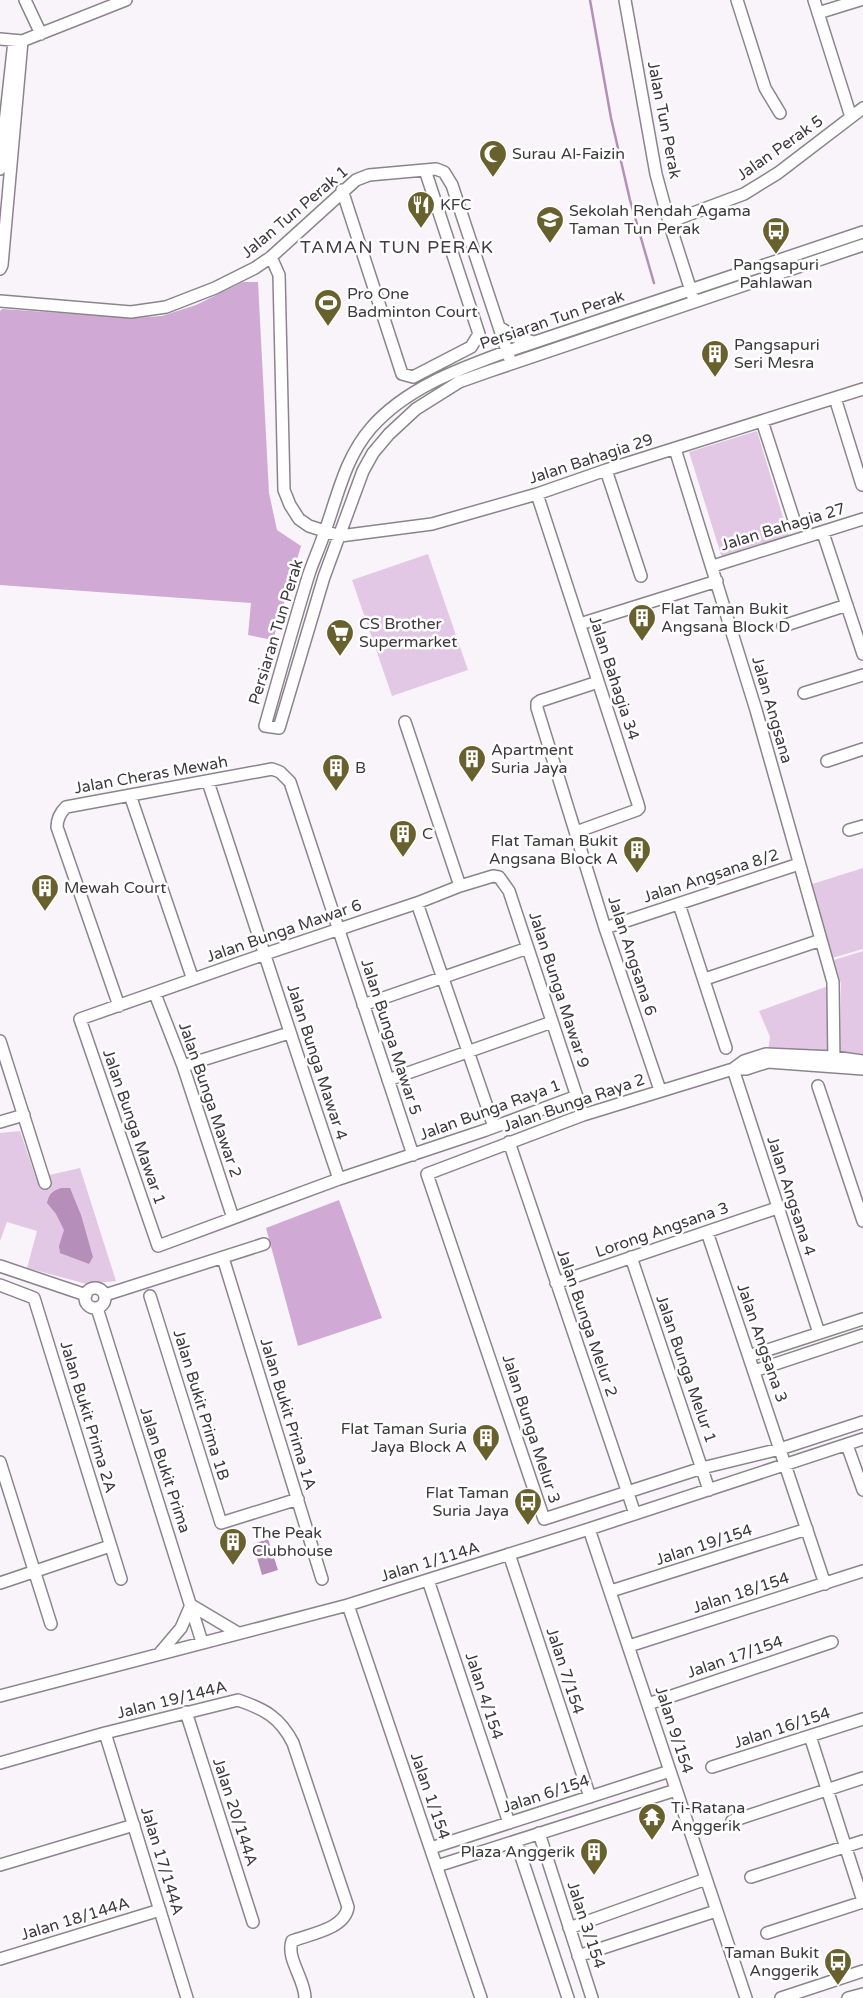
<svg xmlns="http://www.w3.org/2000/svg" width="863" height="1998" viewBox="0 0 863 1998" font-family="'Varela Round',sans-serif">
<rect width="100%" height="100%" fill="#f9f4fa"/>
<path fill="#e3c8e6" d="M 757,431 L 789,537 L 722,558 L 689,452 Z
M 428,554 L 468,670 L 392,696 L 352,580 Z
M 863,868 L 863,949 L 832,958 L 809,885 Z
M 863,951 L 863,1054 L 840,1053 L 841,984 L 834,960 Z
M 828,986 L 829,1053 L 768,1051 L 770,1037 L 759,1011 Z
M 20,1131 L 36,1178 L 80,1168 L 116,1281 L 87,1284 L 27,1268 L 37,1231 L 7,1222 L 0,1241 L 0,1133 Z"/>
<path fill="#d0a9d4" d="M 243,282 L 258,282 L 269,493 L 277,530 L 301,546 L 273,640 L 248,635 L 251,603 L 0,585 L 0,311 L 2,309 L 133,318 L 162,316 L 196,305 Z
M 339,1200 L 382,1318 L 298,1346 L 266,1228 Z"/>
<path fill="#b58fb9" d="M 61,1188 L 70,1188 L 81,1215 L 93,1257 L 89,1264 L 60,1253 L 59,1246 L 64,1230 L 56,1214 L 47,1203 C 49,1194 52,1191 61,1188 Z
M 268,1539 L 278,1570 L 262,1575 L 253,1544 Z"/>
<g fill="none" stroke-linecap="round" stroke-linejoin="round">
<path stroke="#b58fb9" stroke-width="2.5" d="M 590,0 L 611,118 L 630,200 L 654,283"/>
<defs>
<path id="minor" d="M 25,0 L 41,34
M 625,0 L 656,174 L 669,222 L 693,297
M 737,0 L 765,88 L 780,113
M 814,0 L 851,117
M 818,13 L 860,0
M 0,39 L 22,41 L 126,0
M 0,169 L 14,41
M 342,190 L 402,374 L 413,377 L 471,347 L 479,334 L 425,170
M 669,222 L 744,194 L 778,173 L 863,108
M 863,232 L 508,351 C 459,369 406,388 371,428 C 345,458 338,495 325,531 C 320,547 313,561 308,577 C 293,626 279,676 265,726 L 279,728 L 324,577 L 363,471 L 373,453 L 389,434 L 416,409 L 459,382 L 490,371 L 863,245
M 271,257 L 279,275 L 284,490 L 290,505 L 299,519 L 309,526 L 340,536 L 432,524 L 537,494 L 606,470 L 863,389
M 0,269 L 2,265 L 22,41
M 0,301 L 131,312 L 166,307 L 215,288 L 255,268 L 271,257 L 356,180 L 369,175 L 436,169 L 444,172 L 452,185 L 509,357
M 499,327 L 515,337 L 534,342
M 835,398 L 862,485
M 762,421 L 795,523
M 675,449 L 756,710 L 833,982 L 834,1066
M 606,470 L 641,576
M 537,494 L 638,804 L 639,808 L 637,810 L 576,832
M 823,533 L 863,654
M 713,566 L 863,519
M 580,624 L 717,581
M 783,626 L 847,605
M 598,682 L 540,701 L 537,703 L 537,708 L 605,928 L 660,1090
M 804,693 L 863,675
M 405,722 L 460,886
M 827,761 L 863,749
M 208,782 C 252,914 294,1047 339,1179
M 130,795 L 191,974
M 849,830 L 863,826
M 417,903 L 494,1127
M 679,904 L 726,1048
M 605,928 L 799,864
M 705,979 L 821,940
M 155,994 L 183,1066 L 233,1218
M 363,1005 L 528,948
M 119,1006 L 57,827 C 57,819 60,813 66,807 L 272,769 L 280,772 L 290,782 L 413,1155
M 0,1041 L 45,1183
M 183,1066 L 289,1033
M 733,1069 L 819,1333
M 733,1069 L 744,1061 L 766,1054 L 834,1057 L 863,1061
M 863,1069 L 768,1062 L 746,1069 L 733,1069 L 583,1115 L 427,1174 L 544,1519 L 702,1468 L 780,1449 L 863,1422
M 388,1080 L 552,1022
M 818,1086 L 863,1221
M 577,1096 L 486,1130 L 339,1179 L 158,1246 L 80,1019 L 265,954 L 417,903 L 460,886 L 493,876 L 499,877 L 509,891 L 583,1115
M 0,1122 L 24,1115
M 509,1142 L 635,1514
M 707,1232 L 825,1584
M 631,1257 L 709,1490
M 223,1258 L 322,1579
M 0,1266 L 86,1295
M 556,1283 L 777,1208
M 0,1285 L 34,1298 L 121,1579
M85 1298a10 10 0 1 1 20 0a10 10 0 1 1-20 0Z
M 105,1295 L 264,1244
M 150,1296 L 221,1523 L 298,1499
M 97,1308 L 202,1642
M 749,1356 L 863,1319
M 754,1371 L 863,1335
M 847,1445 L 863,1490
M 0,1462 L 51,1624
M 589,1529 L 746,1998
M 509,1554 L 590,1797
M 428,1580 L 509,1823
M 0,1583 L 110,1546
M 611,1591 L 807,1529
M 191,1605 L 238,1633
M 348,1605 L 481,1998
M 629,1646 L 863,1571
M 159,1654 L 181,1628 L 191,1605
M 0,1696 L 348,1605 L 589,1529 L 863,1439
M 648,1704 L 832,1642
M 186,1712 L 253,1922
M 105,1733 L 187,1998
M 810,1736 L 863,1901
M 0,1763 L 105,1733 L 238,1700 C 264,1709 280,1717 293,1743 L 348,1907 C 345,1929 310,1934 292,1941 C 286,1959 305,1979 305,1998
M 712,1767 L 863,1719
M 732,1821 L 863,1778
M 539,1833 L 592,1998
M 516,1841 L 568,1998
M 431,1848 L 670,1771
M 0,1865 L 134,1825
M 437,1866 L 676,1790
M 751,1877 L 863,1841
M 569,1928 L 706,1879
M 767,1933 L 863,1902
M 578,1956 L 716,1911
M 0,1959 L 160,1910
M 781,1998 L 863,1971
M 848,1998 L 863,1994"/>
</defs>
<use href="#minor" stroke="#8a858a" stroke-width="14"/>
<use href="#minor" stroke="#fff" stroke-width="11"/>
</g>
<defs>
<symbol id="mosque-pin" viewBox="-11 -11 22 30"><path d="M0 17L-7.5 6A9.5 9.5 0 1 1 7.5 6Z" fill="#68612e" stroke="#fff"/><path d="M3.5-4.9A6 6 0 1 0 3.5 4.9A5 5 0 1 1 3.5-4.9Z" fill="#fff"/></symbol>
<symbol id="restaurant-pin" viewBox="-11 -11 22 30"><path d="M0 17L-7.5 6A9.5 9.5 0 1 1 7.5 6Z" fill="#68612e" stroke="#fff"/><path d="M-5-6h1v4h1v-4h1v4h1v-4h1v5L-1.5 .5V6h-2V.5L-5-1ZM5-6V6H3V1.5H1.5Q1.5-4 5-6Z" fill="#fff"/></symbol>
<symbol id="school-pin" viewBox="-11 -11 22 30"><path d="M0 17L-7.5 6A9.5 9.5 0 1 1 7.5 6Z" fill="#68612e" stroke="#fff"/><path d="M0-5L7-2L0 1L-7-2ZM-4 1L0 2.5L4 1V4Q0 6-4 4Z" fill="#fff"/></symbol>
<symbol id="bus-pin" viewBox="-11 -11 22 30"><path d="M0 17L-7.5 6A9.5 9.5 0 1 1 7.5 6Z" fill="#68612e" stroke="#fff"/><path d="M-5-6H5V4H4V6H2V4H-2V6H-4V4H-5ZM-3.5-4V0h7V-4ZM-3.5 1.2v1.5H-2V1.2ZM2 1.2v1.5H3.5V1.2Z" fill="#fff"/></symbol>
<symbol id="stadium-pin" viewBox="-11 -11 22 30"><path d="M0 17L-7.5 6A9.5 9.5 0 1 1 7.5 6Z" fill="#68612e" stroke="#fff"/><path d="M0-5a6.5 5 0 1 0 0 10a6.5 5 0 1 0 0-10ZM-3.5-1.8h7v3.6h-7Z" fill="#fff"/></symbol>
<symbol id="building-pin" viewBox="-11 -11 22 30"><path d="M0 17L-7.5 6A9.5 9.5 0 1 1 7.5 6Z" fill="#68612e" stroke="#fff"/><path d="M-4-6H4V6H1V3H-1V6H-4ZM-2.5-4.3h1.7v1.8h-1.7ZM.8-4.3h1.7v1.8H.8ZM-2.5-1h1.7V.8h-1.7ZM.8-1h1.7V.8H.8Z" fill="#fff"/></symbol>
<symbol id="supermarket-pin" viewBox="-11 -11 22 30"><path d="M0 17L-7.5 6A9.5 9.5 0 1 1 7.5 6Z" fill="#68612e" stroke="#fff"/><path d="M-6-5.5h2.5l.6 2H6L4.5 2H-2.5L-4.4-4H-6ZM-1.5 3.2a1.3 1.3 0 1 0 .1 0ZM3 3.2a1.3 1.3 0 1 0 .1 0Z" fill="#fff"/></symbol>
<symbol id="temple-pin" viewBox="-11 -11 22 30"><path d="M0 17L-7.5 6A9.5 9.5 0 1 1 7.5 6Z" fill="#68612e" stroke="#fff"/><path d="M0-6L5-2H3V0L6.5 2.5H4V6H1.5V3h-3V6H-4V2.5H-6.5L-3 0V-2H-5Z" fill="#fff"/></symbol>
</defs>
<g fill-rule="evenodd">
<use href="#mosque-pin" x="477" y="138" width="32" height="43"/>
<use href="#restaurant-pin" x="405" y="189" width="32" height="43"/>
<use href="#school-pin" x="534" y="204" width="32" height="43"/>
<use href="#bus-pin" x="760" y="215" width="32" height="43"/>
<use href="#stadium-pin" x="312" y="287" width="32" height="43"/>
<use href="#building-pin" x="699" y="338" width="32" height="43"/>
<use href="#building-pin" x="626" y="602" width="32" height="43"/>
<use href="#supermarket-pin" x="324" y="617" width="32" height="43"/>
<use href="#building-pin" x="456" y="743" width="32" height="43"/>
<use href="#building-pin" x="320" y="752" width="32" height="43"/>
<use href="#building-pin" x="387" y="818" width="32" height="43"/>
<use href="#building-pin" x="621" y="834" width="32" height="43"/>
<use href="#building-pin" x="29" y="872" width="32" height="43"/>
<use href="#building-pin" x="470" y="1422" width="32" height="43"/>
<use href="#bus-pin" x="512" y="1486" width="32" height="43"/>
<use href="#building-pin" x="217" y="1526" width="32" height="43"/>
<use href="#temple-pin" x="636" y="1801" width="32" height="43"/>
<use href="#building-pin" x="578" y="1836" width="32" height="43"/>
<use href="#bus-pin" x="822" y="1946" width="32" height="43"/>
</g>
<g text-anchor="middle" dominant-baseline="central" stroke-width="5" stroke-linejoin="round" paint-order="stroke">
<g font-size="16" fill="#3d3a3d" stroke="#fff">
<text transform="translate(664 120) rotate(79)">Jalan Tun Perak</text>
<text transform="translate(780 148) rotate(-35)">Jalan Perak 5</text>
<text transform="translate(295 212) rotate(-40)">Jalan Tun Perak 1</text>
<text transform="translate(552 320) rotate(-19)">Persiaran Tun Perak</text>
<text transform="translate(591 459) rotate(-18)">Jalan Bahagia 29</text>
<text transform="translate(783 527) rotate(-17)">Jalan Bahagia 27</text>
<text transform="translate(276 632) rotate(-73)">Persiaran Tun Perak</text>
<text transform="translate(614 678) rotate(72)">Jalan Bahagia 34</text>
<text transform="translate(772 710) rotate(74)">Jalan Angsana</text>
<text transform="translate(151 775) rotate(-10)">Jalan Cheras Mewah</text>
<text transform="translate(711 876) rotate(-18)">Jalan Angsana 8/2</text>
<text transform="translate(284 931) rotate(-19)">Jalan Bunga Mawar 6</text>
<text transform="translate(632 956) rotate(72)">Jalan Angsana 6</text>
<text transform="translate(559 990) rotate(72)">Jalan Bunga Mawar 9</text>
<text transform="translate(391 1037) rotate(72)">Jalan Bunga Mawar 5</text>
<text transform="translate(317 1062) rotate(72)">Jalan Bunga Mawar 4</text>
<text transform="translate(210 1100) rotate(71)">Jalan Bunga Mawar 2</text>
<text transform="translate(574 1103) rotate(-19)">Jalan Bunga Raya 2</text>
<text transform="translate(490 1110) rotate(-20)">Jalan Bunga Raya 1</text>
<text transform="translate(134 1127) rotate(71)">Jalan Bunga Mawar 1</text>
<text transform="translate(791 1196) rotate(72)">Jalan Angsana 4</text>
<text transform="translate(662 1230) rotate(-19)">Lorong Angsana 3</text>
<text transform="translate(587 1323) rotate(71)">Jalan Bunga Melur 2</text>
<text transform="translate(762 1343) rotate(71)">Jalan Angsana 3</text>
<text transform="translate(686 1369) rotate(71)">Jalan Bunga Melur 1</text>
<text transform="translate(201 1405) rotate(73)">Jalan Bukit Prima 1B</text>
<text transform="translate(288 1414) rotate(73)">Jalan Bukit Prima 1A</text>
<text transform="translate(88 1417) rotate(73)">Jalan Bukit Prima 2A</text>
<text transform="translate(531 1429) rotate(72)">Jalan Bunga Melur 3</text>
<text transform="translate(165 1470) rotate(72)">Jalan Bukit Prima</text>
<text transform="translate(704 1545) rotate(-18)">Jalan 19/154</text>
<text transform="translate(430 1562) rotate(-17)">Jalan 1/114A</text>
<text transform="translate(741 1593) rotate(-18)">Jalan 18/154</text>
<text transform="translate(735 1657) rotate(-19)">Jalan 17/154</text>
<text transform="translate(565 1671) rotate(72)">Jalan 7/154</text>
<text transform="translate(484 1696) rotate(72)">Jalan 4/154</text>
<text transform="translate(172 1700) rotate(-14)">Jalan 19/144A</text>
<text transform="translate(782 1728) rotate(-18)">Jalan 16/154</text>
<text transform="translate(674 1730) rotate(72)">Jalan 9/154</text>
<text transform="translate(546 1794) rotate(-18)">Jalan 6/154</text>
<text transform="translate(430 1796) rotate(71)">Jalan 1/154</text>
<text transform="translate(235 1812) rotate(72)">Jalan 20/144A</text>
<text transform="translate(162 1861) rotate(73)">Jalan 17/144A</text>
<text transform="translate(75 1919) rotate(-17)">Jalan 18/144A</text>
<text transform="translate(586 1925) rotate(72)">Jalan 3/154</text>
</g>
<g font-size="16" fill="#3d3a3d" stroke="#fff" text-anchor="start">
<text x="512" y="154">Surau Al-Faizin</text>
<text x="440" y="205">KFC</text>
<text x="569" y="211">Sekolah Rendah Agama<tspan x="569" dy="18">Taman Tun Perak</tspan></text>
<text x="776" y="265" text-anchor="middle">Pangsapuri<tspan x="776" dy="18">Pahlawan</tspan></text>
<text x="347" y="294">Pro One<tspan x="347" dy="18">Badminton Court</tspan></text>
<text x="734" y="345">Pangsapuri<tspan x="734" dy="18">Seri Mesra</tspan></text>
<text x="661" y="609">Flat Taman Bukit<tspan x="661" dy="18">Angsana Block D</tspan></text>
<text x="359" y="624">CS Brother<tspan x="359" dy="18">Supermarket</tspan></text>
<text x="491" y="750">Apartment<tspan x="491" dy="18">Suria Jaya</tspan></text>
<text x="355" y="768">B</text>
<text x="422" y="834">C</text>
<text x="618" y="841" text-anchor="end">Flat Taman Bukit<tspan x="618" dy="18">Angsana Block A</tspan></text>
<text x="64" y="888">Mewah Court</text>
<text x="467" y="1429" text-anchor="end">Flat Taman Suria<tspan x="467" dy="18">Jaya Block A</tspan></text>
<text x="509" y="1493" text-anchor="end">Flat Taman<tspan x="509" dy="18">Suria Jaya</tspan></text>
<text x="252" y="1533">The Peak<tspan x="252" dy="18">Clubhouse</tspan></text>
<text x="671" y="1808">Ti-Ratana<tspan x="671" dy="18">Anggerik</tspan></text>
<text x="575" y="1852" text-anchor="end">Plaza Anggerik</text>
<text x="819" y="1953" text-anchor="end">Taman Bukit<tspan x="819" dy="18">Anggerik</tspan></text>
</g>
<g font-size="18" letter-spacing="1" fill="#423d42" stroke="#fff">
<text x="397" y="247">TAMAN TUN PERAK</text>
</g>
</g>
</svg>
